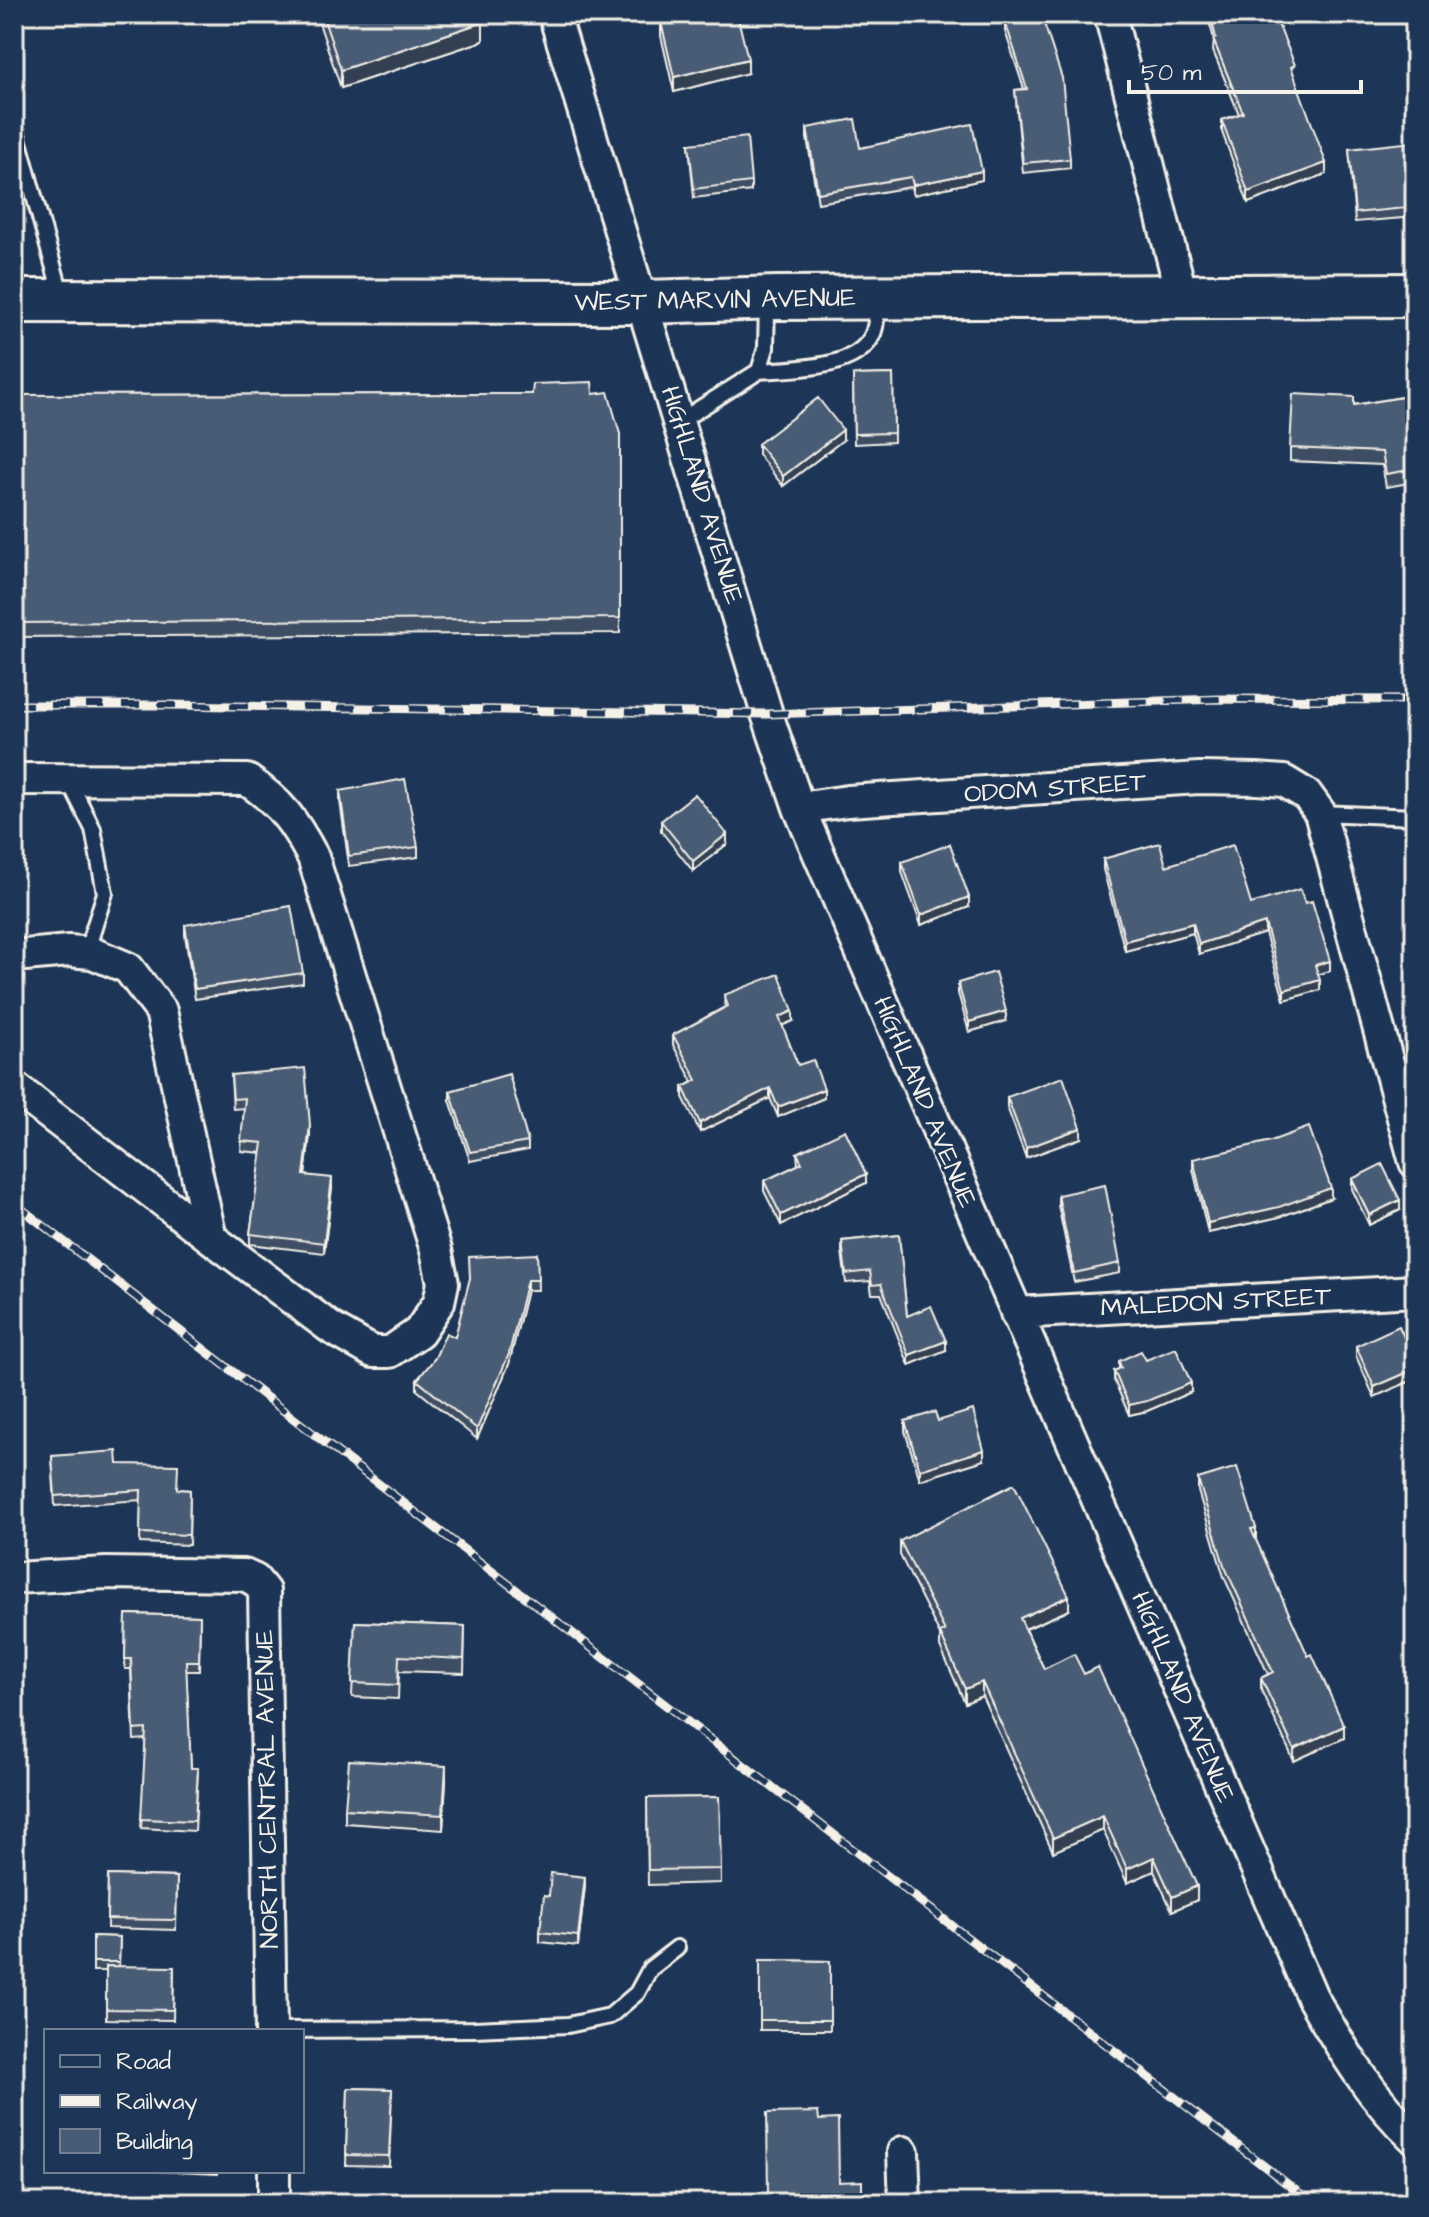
<svg xmlns="http://www.w3.org/2000/svg" width="1429" height="2217" viewBox="0 0 1429 2217" font-family="'Architects Daughter',sans-serif">
<rect width="100%" height="100%" fill="#1d3557"/>
<filter id="ink" filterUnits="userSpaceOnUse"><feTurbulence type="fractalNoise" baseFrequency=".0125" numOctaves="2"/><feDisplacementMap in="SourceGraphic" scale="16" xChannelSelector="R" yChannelSelector="G"/><feConvolveMatrix kernelMatrix="1 2 1 2 8 2 1 2 1" color-interpolation-filters="sRGB"/></filter>
<g filter="url(#ink)">
<g fill="none" stroke-linecap="round" stroke-linejoin="round">
<defs>
<path id="lane" d="M 14,124 L 62,297
M 759,371 C 793,368 866,371 875,327 C 877,319 876,309 876,301
M 680,421 L 759,371 L 766,348 L 767,303
M 68,779 L 93,829 L 105,893 L 86,953
M 1320,813 L 1415,817
M 271,2030 L 474,2029 L 568,2025 L 610,2016 L 637,1993 L 650,1969 L 677,1948"/>
<path id="street" d="M 554,14 L 767,714 L 799,808 L 1312,1997 C 1342,2049 1371,2098 1415,2139
M 1110,14 L 1182,296
M 14,779 L 247,780 C 281,803 294,821 313,857 L 436,1250 L 443,1283 L 439,1302 L 419,1332 L 390,1352 L 373,1352 L 331,1328 L 211,1238 L 161,1011 L 128,968 L 92,953 L 69,951 L 14,956
M 799,808 L 848,801 L 1199,778 L 1257,779 L 1284,781 L 1307,795 L 1320,813 L 1415,1162
M 14,1087 L 211,1238
M 1016,1313 L 1415,1291
M 14,1578 L 106,1573 L 244,1575 L 255,1580 L 264,1591 L 271,2031
M 903,2152 L 905,2203
M 274,2171 L 274,2203"/>
<path id="secondary" d="M 14,301 L 644,302 L 778,298 L 1415,295"/>
</defs>
<use href="#lane" stroke="#f4f1e8" stroke-width="20"/>
<use href="#street" stroke="#f4f1e8" stroke-width="36"/>
<use href="#secondary" stroke="#f4f1e8" stroke-width="48"/>
<use href="#lane" stroke="#1d3557" stroke-width="14"/>
<use href="#street" stroke="#1d3557" stroke-width="30"/>
<use href="#secondary" stroke="#1d3557" stroke-width="42"/>
<defs>
<path id="rail" d="M 14,705 L 170,705 L 767,714 L 1220,699 L 1415,700
M 14,1203 L 1312,2203"/>
</defs>
<use href="#rail" stroke="#f4f1e8" stroke-width="9"/>
<use href="#rail" stroke="#1d3557" stroke-width="6" stroke-dasharray="18" stroke-linecap="butt"/>
</g>
<path fill="#3e4e64" stroke="#f4f1e8" stroke-width="2" d="M 316,14 L 481,14 L 483,41 L 341,88 Z
M 1207,14 L 1274,14 L 1326,174 L 1248,203 L 1222,132 L 1222,120 L 1239,114 L 1213,51 L 1214,39 Z
M 1005,21 L 1070,159 L 1070,168 L 1023,173 L 1015,90 L 1024,89 L 1005,31 Z
M 661,22 L 748,73 L 674,92 L 661,36 Z
M 807,128 L 860,148 L 982,180 L 913,195 L 911,187 L 818,203 L 807,138 Z
M 689,144 L 751,182 L 751,191 L 694,198 Z
M 1349,149 L 1415,162 L 1415,217 L 1355,222 Z
M 893,374 L 894,442 L 854,444 L 853,375 Z
M 593,394 L 620,434 L 620,633 L 14,637 L 14,395 Z
M 1415,395 L 1415,482 L 1386,487 L 1382,465 L 1290,461 L 1290,448 L 1354,405 Z
M 843,440 L 783,486 L 758,454 L 758,444 Z
M 340,791 L 418,847 L 418,857 L 349,866 L 340,801 Z
M 661,821 L 727,844 L 693,871 L 661,831 Z
M 1103,859 L 1166,866 L 1251,904 L 1305,903 L 1330,971 L 1318,974 L 1320,990 L 1284,1000 L 1265,933 L 1199,954 L 1193,933 L 1125,951 L 1103,869 Z
M 902,862 L 969,907 L 921,925 L 902,872 Z
M 185,925 L 303,973 L 303,983 L 195,999 L 185,935 Z
M 958,983 L 1006,1021 L 969,1032 L 958,993 Z
M 724,995 L 793,1021 L 782,1025 L 798,1065 L 824,1098 L 778,1117 L 770,1098 L 700,1132 L 683,1097 L 683,1087 L 693,1082 L 673,1045 L 673,1035 L 725,1007 Z
M 231,1075 L 310,1135 L 305,1175 L 332,1188 L 324,1253 L 250,1244 L 250,1234 L 262,1153 L 241,1151 L 244,1108 L 233,1109 Z
M 450,1091 L 528,1142 L 528,1150 L 470,1161 L 450,1100 Z
M 1007,1097 L 1081,1138 L 1026,1158 L 1007,1107 Z
M 797,1153 L 866,1183 L 781,1225 L 764,1191 L 764,1181 L 798,1165 Z
M 1193,1159 L 1331,1198 L 1279,1217 L 1208,1233 L 1193,1169 Z
M 1352,1179 L 1400,1210 L 1369,1225 L 1352,1189 Z
M 1058,1195 L 1120,1263 L 1120,1273 L 1074,1282 L 1058,1205 Z
M 899,1235 L 907,1316 L 946,1350 L 909,1365 L 881,1294 L 872,1294 L 870,1281 L 846,1283 L 842,1251 L 842,1241 Z
M 537,1254 L 538,1290 L 527,1290 L 509,1364 L 477,1439 L 417,1390 L 417,1380 L 455,1337 Z
M 1356,1346 L 1415,1361 L 1415,1379 L 1374,1397 L 1356,1356 Z
M 1146,1360 L 1191,1392 L 1147,1411 L 1129,1415 L 1114,1380 L 1114,1371 L 1119,1369 L 1119,1361 Z
M 905,1421 L 938,1421 L 984,1460 L 920,1480 L 905,1431 Z
M 52,1456 L 118,1464 L 177,1489 L 190,1490 L 189,1545 L 140,1543 L 141,1500 L 55,1506 Z
M 1198,1479 L 1256,1540 L 1344,1738 L 1294,1761 L 1261,1690 L 1261,1678 L 1268,1674 L 1224,1577 L 1198,1491 Z
M 900,1541 L 1069,1610 L 1026,1629 L 1044,1669 L 1197,1900 L 1172,1911 L 1154,1871 L 1127,1883 L 1103,1830 L 1053,1852 L 982,1696 L 965,1703 L 940,1647 L 940,1635 L 900,1555 Z
M 126,1614 L 200,1616 L 199,1671 L 186,1671 L 191,1768 L 198,1768 L 195,1831 L 141,1828 L 146,1739 L 134,1740 L 131,1669 L 125,1669 Z
M 355,1622 L 465,1626 L 464,1673 L 399,1671 L 398,1699 L 352,1697 Z
M 446,1780 L 443,1830 L 345,1823 L 345,1809 Z
M 719,1797 L 721,1883 L 648,1885 L 647,1798 Z
M 108,1875 L 177,1877 L 176,1930 L 107,1928 Z
M 585,1886 L 578,1946 L 540,1942 L 540,1932 L 549,1896 Z
M 93,1936 L 120,1937 L 119,1967 L 174,1967 L 173,2020 L 106,2019 L 106,1971 L 93,1971 Z
M 760,1960 L 830,1961 L 830,2030 L 760,2030 Z
M 1415,1961 L 1415,1991 L 1408,1974 L 1408,1964 Z
M 348,2088 L 392,2089 L 389,2166 L 346,2165 Z
M 154,2171 L 217,2171 L 217,2174 Z"/>
<path fill="#324051" stroke="#f4f1e8" stroke-width="2" d="M 483,22 L 483,41 L 341,88 L 341,70 Z
M 748,59 L 748,73 L 674,92 L 674,77 Z
M 1326,163 L 1326,174 L 1248,203 L 1248,192 Z
M 982,171 L 982,180 L 913,195 L 913,185 Z
M 843,430 L 843,440 L 783,486 L 783,476 Z
M 727,834 L 727,844 L 693,871 L 693,861 Z
M 969,897 L 969,907 L 921,925 L 921,915 Z
M 1193,923 L 1193,933 L 1125,951 L 1125,941 Z
M 1265,923 L 1265,933 L 1199,954 L 1199,944 Z
M 1330,961 L 1330,971 L 1315,975 L 1315,965 Z
M 1320,980 L 1320,990 L 1284,1000 L 1284,990 Z
M 793,1011 L 793,1021 L 779,1027 L 779,1017 Z
M 1006,1011 L 1006,1021 L 969,1032 L 969,1022 Z
M 770,1088 L 770,1098 L 700,1132 L 700,1123 Z
M 824,1089 L 824,1098 L 778,1117 L 778,1107 Z
M 310,1125 L 310,1135 L 304,1184 L 304,1175 Z
M 1081,1128 L 1081,1138 L 1026,1158 L 1026,1148 Z
M 866,1174 L 866,1183 L 781,1225 L 781,1215 Z
M 332,1178 L 332,1188 L 324,1253 L 324,1243 Z
M 1331,1188 L 1331,1198 L 1279,1217 L 1208,1233 L 1208,1223 Z
M 1400,1200 L 1400,1210 L 1369,1225 L 1369,1215 Z
M 527,1280 L 527,1290 L 509,1364 L 477,1439 L 477,1429 Z
M 946,1341 L 946,1350 L 909,1365 L 909,1355 Z
M 1415,1369 L 1415,1379 L 1374,1397 L 1374,1387 Z
M 1191,1383 L 1191,1392 L 1147,1411 L 1129,1415 L 1129,1405 Z
M 984,1450 L 984,1460 L 920,1480 L 920,1470 Z
M 1256,1528 L 1256,1540 L 1251,1541 L 1251,1529 Z
M 1069,1596 L 1069,1610 L 1020,1631 L 1020,1618 Z
M 982,1682 L 982,1696 L 965,1703 L 965,1689 Z
M 1344,1726 L 1344,1738 L 1294,1761 L 1294,1749 Z
M 446,1766 L 446,1780 L 443,1830 L 443,1815 Z
M 1103,1816 L 1103,1830 L 1053,1852 L 1053,1838 Z
M 1154,1857 L 1154,1871 L 1127,1883 L 1127,1869 Z
M 585,1877 L 585,1886 L 578,1946 L 578,1936 Z
M 1197,1886 L 1197,1900 L 1172,1911 L 1172,1897 Z"/>
<path fill="#485b74" stroke="#f4f1e8" stroke-width="2" d="M 322,14 L 481,14 L 483,22 L 341,70 Z
M 693,14 L 737,14 L 748,59 L 674,77 L 661,22 Z
M 1027,14 L 1041,14 L 1062,78 L 1070,159 L 1023,163 L 1015,90 L 1027,89 L 1005,21 Z
M 1210,14 L 1274,14 L 1295,65 L 1291,67 L 1326,163 L 1248,192 L 1222,120 L 1243,113 L 1213,39 L 1216,38 Z
M 855,119 L 860,148 L 972,124 L 982,171 L 913,185 L 911,177 L 818,193 L 807,128 Z
M 747,137 L 751,182 L 694,189 L 689,144 Z
M 1413,142 L 1415,162 L 1415,207 L 1355,213 L 1349,149 Z
M 893,374 L 894,433 L 854,434 L 853,375 Z
M 592,382 L 593,394 L 608,392 L 620,434 L 620,618 L 14,623 L 14,395 L 532,394 L 533,384 Z
M 1293,394 L 1354,397 L 1354,405 L 1415,395 L 1415,469 L 1386,474 L 1382,452 L 1290,448 Z
M 818,398 L 843,430 L 783,476 L 758,444 Z
M 405,779 L 418,847 L 349,856 L 340,791 Z
M 695,794 L 727,834 L 693,861 L 661,821 Z
M 1160,843 L 1166,866 L 1233,845 L 1251,904 L 1300,889 L 1305,903 L 1312,901 L 1330,961 L 1315,965 L 1320,980 L 1284,990 L 1265,923 L 1199,944 L 1193,923 L 1125,941 L 1103,859 Z
M 950,844 L 969,897 L 921,915 L 902,862 Z
M 291,906 L 303,973 L 195,989 L 185,925 Z
M 995,972 L 1006,1011 L 969,1022 L 958,983 Z
M 779,974 L 793,1011 L 779,1017 L 798,1065 L 813,1060 L 824,1089 L 778,1107 L 770,1088 L 700,1123 L 683,1087 L 697,1080 L 673,1035 L 728,1006 L 724,995 Z
M 305,1068 L 310,1125 L 304,1175 L 332,1178 L 324,1243 L 250,1234 L 263,1143 L 241,1141 L 245,1098 L 233,1099 L 231,1075 Z
M 509,1074 L 528,1142 L 470,1152 L 450,1091 Z
M 1063,1077 L 1081,1128 L 1026,1148 L 1007,1097 Z
M 1309,1127 L 1331,1188 L 1279,1207 L 1208,1223 L 1193,1159 L 1271,1141 Z
M 845,1130 L 866,1174 L 781,1215 L 764,1181 L 802,1163 L 797,1153 Z
M 1382,1164 L 1400,1200 L 1369,1215 L 1352,1179 Z
M 1105,1185 L 1120,1263 L 1074,1273 L 1058,1195 Z
M 899,1235 L 907,1316 L 931,1306 L 946,1341 L 909,1355 L 881,1284 L 872,1285 L 870,1271 L 846,1274 L 842,1241 Z
M 537,1254 L 538,1280 L 527,1280 L 509,1354 L 477,1429 L 417,1380 L 435,1358 L 446,1333 L 455,1337 L 470,1278 L 469,1257 Z
M 1399,1326 L 1415,1361 L 1415,1369 L 1374,1387 L 1356,1346 Z
M 1176,1348 L 1191,1383 L 1147,1401 L 1129,1405 L 1114,1371 L 1121,1368 L 1119,1361 L 1141,1351 L 1146,1360 Z
M 14,1394 L 15,1394 L 15,1479 L 14,1479 Z
M 973,1410 L 984,1450 L 920,1470 L 905,1421 L 935,1412 L 938,1421 Z
M 117,1451 L 118,1464 L 178,1465 L 177,1489 L 190,1490 L 189,1535 L 140,1533 L 141,1490 L 55,1496 L 52,1456 Z
M 1237,1467 L 1256,1528 L 1251,1529 L 1308,1656 L 1312,1654 L 1344,1726 L 1294,1749 L 1261,1678 L 1273,1672 L 1224,1565 L 1198,1479 Z
M 1014,1484 L 1069,1596 L 1020,1618 L 1044,1669 L 1074,1654 L 1084,1674 L 1098,1667 L 1197,1886 L 1172,1897 L 1154,1857 L 1127,1869 L 1103,1816 L 1053,1838 L 982,1682 L 965,1689 L 940,1633 L 945,1631 L 900,1541 Z
M 126,1614 L 200,1616 L 199,1661 L 186,1661 L 191,1768 L 198,1768 L 195,1821 L 141,1819 L 146,1729 L 134,1730 L 131,1659 L 125,1659 Z
M 355,1622 L 465,1626 L 464,1659 L 399,1656 L 398,1685 L 352,1683 Z
M 349,1760 L 446,1766 L 443,1815 L 345,1809 Z
M 719,1797 L 721,1869 L 648,1870 L 647,1798 Z
M 551,1873 L 585,1877 L 578,1936 L 540,1932 L 544,1895 L 549,1896 Z
M 108,1875 L 177,1877 L 176,1920 L 107,1919 Z
M 93,1936 L 120,1937 L 119,1962 L 93,1962 Z
M 760,1960 L 830,1961 L 830,2020 L 760,2020 Z
M 1415,1961 L 1415,1981 L 1408,1964 Z
M 106,1966 L 174,1967 L 173,2010 L 106,2009 Z
M 348,2088 L 392,2089 L 389,2156 L 346,2155 Z
M 818,2112 L 819,2120 L 838,2119 L 839,2182 L 862,2181 L 862,2203 L 763,2203 L 763,2195 L 768,2195 L 767,2113 Z"/>
</g>
<g text-anchor="middle" dominant-baseline="central" stroke-width="6" stroke-linejoin="round" paint-order="stroke">
<g font-size="26" fill="#f4f1e8" stroke="#1d3557">
<text transform="translate(715 300) rotate(-1)">WEST MARVIN AVENUE</text>
<text transform="translate(702 495) rotate(73)">HIGHLAND AVENUE</text>
<text transform="translate(1055 788) rotate(-4)">ODOM STREET</text>
<text transform="translate(925 1102) rotate(67)">HIGHLAND AVENUE</text>
<text transform="translate(1216 1302) rotate(-3)">MALEDON STREET</text>
<text transform="translate(1183 1697) rotate(67)">HIGHLAND AVENUE</text>
<text transform="translate(267 1789) rotate(-91)">NORTH CENTRAL AVENUE</text>
</g>
</g>
<rect width="1429" height="2217" fill="none" stroke="#1d3557" stroke-width="48"/>
<rect x="24" y="24" width="1381" height="2169" fill="none" stroke="#f4f1e8" stroke-width="3" filter="url(#ink)"/>
<rect x="44" y="2029" width="260" height="144" fill="#1d3557" stroke="#738091" stroke-width="2"/>
<rect x="60" y="2055" width="40" height="12" fill="#1d3557" stroke="#738091" stroke-width="2"/>
<text x="116" y="2069" font-size="24" fill="#f4f1e8">Road</text>
<rect x="60" y="2095" width="40" height="12" fill="#f4f1e8" stroke="#738091" stroke-width="2"/>
<text x="116" y="2109" font-size="24" fill="#f4f1e8">Railway</text>
<rect x="60" y="2129" width="40" height="24" fill="#485b74" stroke="#738091" stroke-width="2"/>
<text x="116" y="2149" font-size="24" fill="#f4f1e8">Building</text>
<path d="M1129 80v12h232v-12" fill="none" stroke="#f4f1e8" stroke-width="4"/>
<text x="1141" y="80" font-size="24" fill="#f4f1e8" stroke="#1d3557" stroke-width="6" paint-order="stroke">50 m</text>
</svg>
